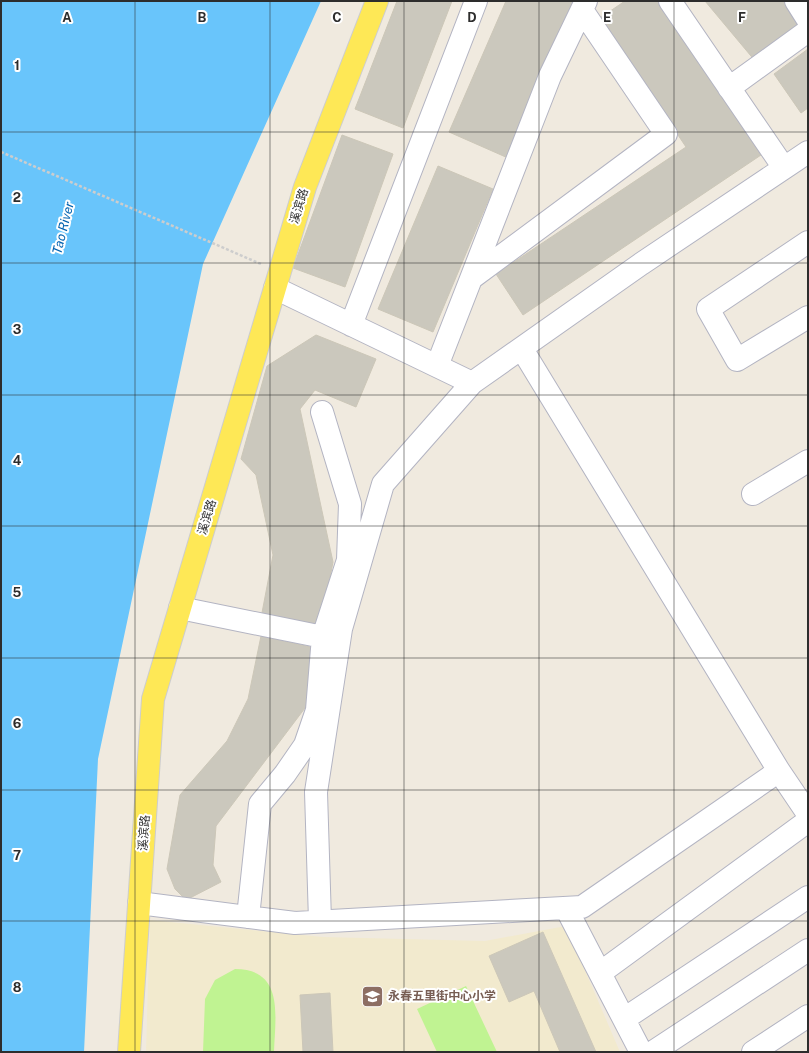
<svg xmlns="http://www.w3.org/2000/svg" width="809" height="1053" viewBox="0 0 809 1053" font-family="'Public Sans','Noto Sans SC',sans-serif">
<rect width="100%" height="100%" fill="#f0eadf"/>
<path fill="#f2eace" d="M 150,920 L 323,937 L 485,941 L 566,926 L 620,1052 L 146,1052 Z"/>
<path fill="#c0f392" d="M 235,969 C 285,969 275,1017 274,1052 L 203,1052 L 205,999 L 215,980 Z
M 466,986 L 497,1052 L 437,1052 L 417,1009 Z"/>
<path fill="#69c5fb" d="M 1,1 L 321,1 L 203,264 L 98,759 L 84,1052 L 1,1052 Z"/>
<path fill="#cbc8bd" stroke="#ccc7b8" d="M 397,1 L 452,1 L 403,128 L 355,109 Z
M 506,1 L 576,1 L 508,158 L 449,132 Z
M 625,1 L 659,1 L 761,155 L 523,315 L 496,274 L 686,147 L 600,18 Z
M 705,1 L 783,1 L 802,23 L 756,62 Z
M 808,49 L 808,108 L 801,113 L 774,74 Z
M 342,135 L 393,154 L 345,287 L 293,268 Z
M 438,166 L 493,189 L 433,332 L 378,309 Z
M 316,335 L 376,359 L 356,407 L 315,390 L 300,409 L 333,562 L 320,630 L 261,618 L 273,555 L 256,475 L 241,459 L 267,366 Z
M 261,636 L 319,649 L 308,704 L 216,826 L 213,865 L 221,882 L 186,900 L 175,889 L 167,869 L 180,795 L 227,741 L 248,699 Z
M 543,932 L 596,1052 L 560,1052 L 534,991 L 509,1002 L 489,956 Z
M 330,993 L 333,1052 L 303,1052 L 300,995 Z"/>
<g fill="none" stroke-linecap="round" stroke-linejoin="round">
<defs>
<path id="minor" d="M 670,1 L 784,168
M 796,1 L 808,20
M 729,88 L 808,31
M 808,242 L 708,309 L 737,360 L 808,317
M 473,277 L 666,134 L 582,10
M 275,288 L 472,383
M 351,325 L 476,1
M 522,349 L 779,771 L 808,814
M 437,366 L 550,76 L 586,1
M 753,494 L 808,461
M 180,608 L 323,637
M 139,903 L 295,923 L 582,907 L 779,771
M 566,908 L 641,1052
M 248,917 L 260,804 L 285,774 L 305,745 L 317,710 L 323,637 L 348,560 L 350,504 L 322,412
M 320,921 L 316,792 L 341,629 L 383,484 L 472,383 L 641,264 L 808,152
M 600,973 L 808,821
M 624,1019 L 808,897
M 653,1052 L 808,950
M 753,1052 L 808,1016"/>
<path id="major" d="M 129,1052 L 153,699 L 305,187 L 377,1"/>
</defs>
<use href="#minor" stroke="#b3b4c2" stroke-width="24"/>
<use href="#major" stroke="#cdcdcd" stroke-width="24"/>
<path stroke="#cdcdcd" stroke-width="2.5" stroke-dasharray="3 2" stroke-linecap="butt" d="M 1,152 L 261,264"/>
<use href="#minor" stroke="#fff" stroke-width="22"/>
<use href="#major" stroke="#fee856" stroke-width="22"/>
</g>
<path fill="none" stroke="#2d2d2d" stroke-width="1" stroke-opacity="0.55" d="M 135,1 L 135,1052M 270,1 L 270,1052M 404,1 L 404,1052M 539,1 L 539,1052M 674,1 L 674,1052M 1,132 L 808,132M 1,263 L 808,263M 1,395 L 808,395M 1,526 L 808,526M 1,658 L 808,658M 1,790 L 808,790M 1,921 L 808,921"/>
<defs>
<symbol id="school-square" viewBox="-11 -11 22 22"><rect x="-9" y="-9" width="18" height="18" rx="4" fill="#8d6e63" stroke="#fff"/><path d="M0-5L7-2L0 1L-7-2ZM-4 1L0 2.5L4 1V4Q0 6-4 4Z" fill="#fff"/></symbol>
</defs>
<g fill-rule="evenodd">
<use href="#school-square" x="360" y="984" width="25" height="25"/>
</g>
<g text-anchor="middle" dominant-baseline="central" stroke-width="4" stroke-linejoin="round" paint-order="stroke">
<g font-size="12" fill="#2d2d2d" stroke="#fff">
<text transform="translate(299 206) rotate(-73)">溪滨路</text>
<text transform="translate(207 517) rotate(-73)">溪滨路</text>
<text transform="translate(144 833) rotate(-86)">溪滨路</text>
</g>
<g font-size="12" font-weight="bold" fill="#785e54" stroke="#fff" text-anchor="start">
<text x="388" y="996">永春五里街中心小学</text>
</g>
<g font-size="13" font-style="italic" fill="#0061af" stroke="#fff">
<text transform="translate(63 228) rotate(-76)">Tao River</text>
</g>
</g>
<g font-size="13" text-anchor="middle" font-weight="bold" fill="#2d2d2d" stroke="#fff" stroke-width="4" stroke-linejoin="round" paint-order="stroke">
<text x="67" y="22">A</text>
<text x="202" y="22">B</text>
<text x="337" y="22">C</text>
<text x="472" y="22">D</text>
<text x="607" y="22">E</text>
<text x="742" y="22">F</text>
<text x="17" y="70">1</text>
<text x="17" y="202">2</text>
<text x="17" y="334">3</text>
<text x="17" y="465">4</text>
<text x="17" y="597">5</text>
<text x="17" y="728">6</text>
<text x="17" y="860">7</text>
<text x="17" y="992">8</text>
</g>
<rect width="809" height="1053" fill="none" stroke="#2d2d2d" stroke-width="4"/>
</svg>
